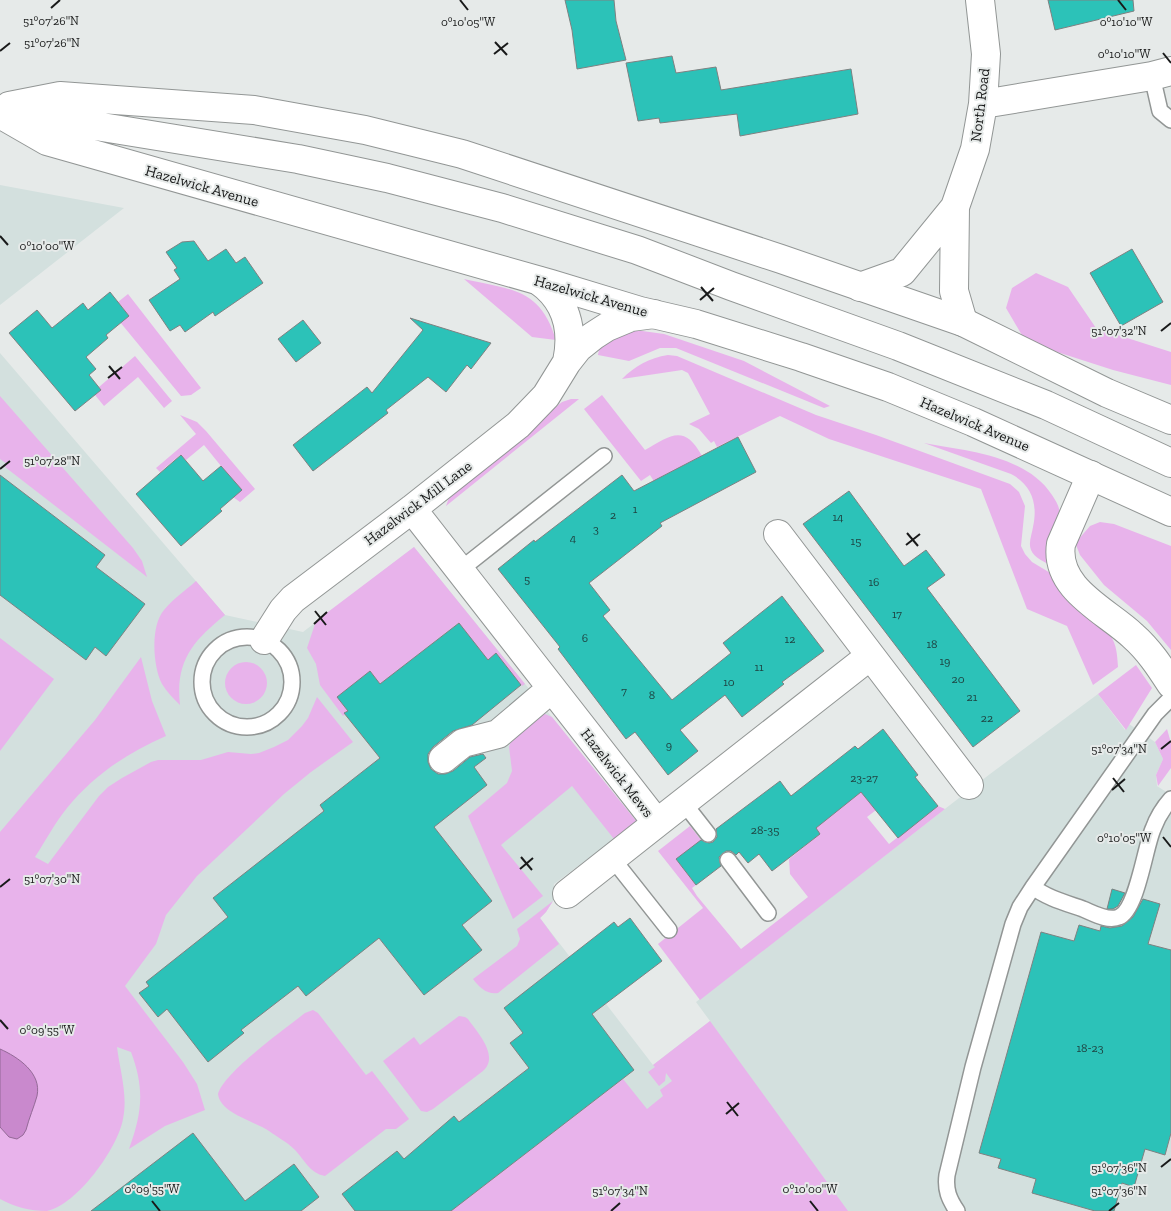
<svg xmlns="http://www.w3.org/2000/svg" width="1171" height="1211" viewBox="0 0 1171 1211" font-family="'Zilla Slab',serif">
<rect width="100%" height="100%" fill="#e6eae9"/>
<path fill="#d3e0de" d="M 0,185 L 124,208 L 0,305 Z
M 0,353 L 225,615 L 303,632 L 414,547 L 637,822 L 554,884 L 553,901 L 546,912 L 540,918 L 653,1065 L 710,1021 L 696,1002 L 990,774 L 1098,694 L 1125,730 L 1129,724 L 1155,742 L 1163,759 L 1156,775 L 1157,786 L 1171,795 L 1171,1211 L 0,1211 Z"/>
<path fill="#e8b3eb" d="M 1036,273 L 1068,287 L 1096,328 L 1171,352 L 1171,385 L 1113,370 L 1026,342 L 1006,308 L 1012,288 Z
M 464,279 C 512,290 540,288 556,340 L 532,337 Z
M 128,294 L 201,388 L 191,395 L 181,396 L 115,316 L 124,309 L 118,302 Z
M 635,330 L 664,334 L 744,361 L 830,406 L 824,408 L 676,348 L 660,348 L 629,361 L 598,355 C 599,339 622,335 635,330 Z
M 668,355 L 677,356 L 816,415 L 876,435 L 1010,484 L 1019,492 L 1025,506 L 1021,546 L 1025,554 L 1032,562 L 1052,574 L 1110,635 C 1117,645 1117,655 1118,667 L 1093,685 L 1067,626 L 1027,609 L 981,489 L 829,439 L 780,416 L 717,447 L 714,441 L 711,443 L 699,429 L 689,424 L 710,414 L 688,373 L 682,370 L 622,379 C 635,366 649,358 668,355 Z
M 135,356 L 172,401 L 164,408 L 138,377 L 104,406 L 95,395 L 101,390 L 99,387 Z
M 602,395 L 645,450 C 670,436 684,423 702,456 L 663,476 L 655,483 L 650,475 L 641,481 L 584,409 Z
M 0,396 L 133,548 L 142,561 L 147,577 L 5,467 L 7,464 L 0,459 Z
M 571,399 L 579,399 L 446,506 L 450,495 L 460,484 L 562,402 Z
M 180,415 L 197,422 L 206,431 L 255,489 L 240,502 L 233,497 L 221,466 L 204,445 L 186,460 L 180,455 L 160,472 L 156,468 L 196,434 Z
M 924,443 C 966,451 1026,455 1052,495 C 1056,501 1059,506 1060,513 C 1060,529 1055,550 1052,566 C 1045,562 1034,558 1031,550 C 1028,543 1032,534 1033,527 C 1038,504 1032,485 1011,474 Z
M 1100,522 L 1114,524 L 1171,546 L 1171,650 L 1147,621 L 1104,585 L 1080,555 L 1076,545 L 1077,541 L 1090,526 Z
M 414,547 L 525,684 L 522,686 L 496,653 L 488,660 L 458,623 L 380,684 L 370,671 L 338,698 L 348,711 L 343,716 L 320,685 L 316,664 L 307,648 L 316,621 Z
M 196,581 L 225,615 C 193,641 175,661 180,705 C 173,698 167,692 162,684 C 153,667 150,626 164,610 C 173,599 186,590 196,581 Z
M 0,638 L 54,679 L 0,751 Z
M 141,657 L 152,701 L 166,736 C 127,753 94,775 67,808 C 55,823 46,840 35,857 L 48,864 L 99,796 L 108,787 L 122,778 L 151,762 L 158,760 L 201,760 L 228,752 L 251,754 L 259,753 L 274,747 L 288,740 L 302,726 L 308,718 L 317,697 L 353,742 L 311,772 L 284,794 L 197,876 L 166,915 L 156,944 L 125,986 L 183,1062 L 197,1084 L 205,1110 L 165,1126 L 129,1149 C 142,1113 145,1089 131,1052 L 117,1047 C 120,1071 128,1095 123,1119 C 118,1148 77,1205 47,1211 C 29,1211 15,1207 0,1199 L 0,1127 L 9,1137 L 12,1138 L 26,1130 C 29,1118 34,1107 37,1096 C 42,1073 18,1058 0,1049 L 0,832 L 95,720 Z
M225 683a21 21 0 1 1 42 0a21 21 0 1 1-42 0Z
M 1136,665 L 1152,688 L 1126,730 L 1098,694 Z
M 545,714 L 552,717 L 637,822 L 614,839 L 572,786 L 501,845 L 543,896 L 513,919 L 468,816 L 507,783 L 512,771 L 509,747 L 511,741 L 515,734 L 540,715 Z
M 1167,729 L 1171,743 L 1171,768 L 1158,786 L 1156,775 L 1163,759 L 1155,742 Z
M 865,788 L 880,807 L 867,817 L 889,844 L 938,806 L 945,809 L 700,1000 L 658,944 L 703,908 L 658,851 L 690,826 L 701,840 L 677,860 L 696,885 L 692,888 L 697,896 L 741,949 L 808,897 L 790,874 L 789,859 L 820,834 L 815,827 Z
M 553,901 L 546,912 L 540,918 L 559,944 L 498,993 C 487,995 479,987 473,979 L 517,946 L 520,939 L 517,929 Z
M 313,1010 L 318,1013 L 366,1075 L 372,1071 L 409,1119 L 396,1129 L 386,1129 L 325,1176 C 309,1173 305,1160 294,1149 C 287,1142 277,1137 269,1131 C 254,1121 220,1113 218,1094 C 224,1072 285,1029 305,1013 Z
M 459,1016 L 465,1017 L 468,1019 C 477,1032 500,1056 483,1071 L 433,1109 L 427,1112 L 421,1111 L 383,1061 L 414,1037 L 420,1045 Z
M 710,1021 L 848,1211 L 451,1211 L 623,1079 L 647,1109 L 663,1096 L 660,1090 L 672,1081 L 666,1073 L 665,1081 L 659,1086 L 648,1072 L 655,1067 L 653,1065 Z"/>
<path fill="#c989cd" stroke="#946897" d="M 0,1049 C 18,1057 42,1073 37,1096 C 34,1107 29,1118 26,1130 L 23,1135 L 17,1139 L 9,1137 L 0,1127 Z"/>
<path fill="#2cc2b8" stroke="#7e8181" d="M 565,0 L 614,0 L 616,21 L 626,60 L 577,69 L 572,30 Z
M 1048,0 L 1133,0 L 1134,11 L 1055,30 Z
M 672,56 L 676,73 L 716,67 L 721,90 L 851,69 L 858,114 L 740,136 L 737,114 L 660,123 L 659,118 L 638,121 L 626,63 Z
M 194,241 L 208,261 L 226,249 L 236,263 L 245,257 L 263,283 L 215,316 L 213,312 L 185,332 L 180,325 L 170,331 L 149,300 L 180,279 L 174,270 L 177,268 L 166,252 L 182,242 Z
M 1132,249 L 1163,302 L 1121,326 L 1090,273 Z
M 110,292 L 129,316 L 106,335 L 108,338 L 86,357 L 96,369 L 89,375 L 101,390 L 75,411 L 9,333 L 37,310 L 52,328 L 83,303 L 88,310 Z
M 410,318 L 491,343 L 471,369 L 467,365 L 446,392 L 428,377 L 386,410 L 388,413 L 313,471 L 293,445 L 367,387 L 372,393 L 423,330 Z
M 303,320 L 321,343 L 296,362 L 278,339 Z
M 738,437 L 756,472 L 660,523 L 662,526 L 589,583 L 610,610 L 603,616 L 672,700 L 731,653 L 723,643 L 782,596 L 824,651 L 782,682 L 784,684 L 742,717 L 725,695 L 680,730 L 698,751 L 668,775 L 635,732 L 626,739 L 558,649 L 560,647 L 498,569 L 534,540 L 535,542 L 622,475 L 634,491 Z
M 181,455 L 203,481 L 221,466 L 242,490 L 220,509 L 222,511 L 181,546 L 136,494 Z
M 0,475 L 105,555 L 96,567 L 145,604 L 106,656 L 95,647 L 86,660 L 0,595 Z
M 849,491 L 904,566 L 926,550 L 945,575 L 927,588 L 1020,711 L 973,747 L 803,524 Z
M 459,623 L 488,660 L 496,653 L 521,685 L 472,725 L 453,731 L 433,747 L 428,754 L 428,762 L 431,769 L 438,774 L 445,774 L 453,771 L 470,757 L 483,754 L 486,758 L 474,767 L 487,785 L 434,827 L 492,901 L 462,925 L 482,950 L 424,995 L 379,938 L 306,996 L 298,986 L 241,1030 L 244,1033 L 208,1062 L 167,1009 L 158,1017 L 139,993 L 149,986 L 146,982 L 228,917 L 213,898 L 324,811 L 320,805 L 380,758 L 344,713 L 348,711 L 337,697 L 370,671 L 380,684 Z
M 883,729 L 918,775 L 915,777 L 938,806 L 898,838 L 861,792 L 816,828 L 820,834 L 772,871 L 759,854 L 748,863 L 739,852 L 736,855 L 731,851 L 726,851 L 719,857 L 721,866 L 696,885 L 676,859 L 701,840 L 709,843 L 713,842 L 717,837 L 716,829 L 780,781 L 791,796 L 855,746 L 858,749 Z
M 1112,889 L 1125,893 L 1118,906 L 1113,909 L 1107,909 Z
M 1143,899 L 1160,904 L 1148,944 L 1171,950 L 1171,1133 L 1165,1155 L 1145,1149 L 1134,1187 L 1122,1183 L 1114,1211 L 1095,1211 L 1032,1193 L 1036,1179 L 998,1168 L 1001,1159 L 979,1153 L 1041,932 L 1074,941 L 1079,925 L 1100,931 L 1101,926 L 1110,928 L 1122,926 L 1133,917 Z
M 630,918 L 662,961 L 592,1014 L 634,1070 L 451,1211 L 355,1211 L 342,1194 L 397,1151 L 404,1159 L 454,1116 L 459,1122 L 529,1068 L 510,1043 L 523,1033 L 504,1008 L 614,922 L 618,927 Z
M 193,1133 L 245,1201 L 294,1164 L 319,1197 L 301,1211 L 91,1211 Z"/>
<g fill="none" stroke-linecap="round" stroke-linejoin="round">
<defs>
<path id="lane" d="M 1152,76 L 1160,111 L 1171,120
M 460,570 L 604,456
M202 682a45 45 0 1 1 90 0a45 45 0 1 1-90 0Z
M 683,802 L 708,834
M 612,858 L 669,930
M 728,860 L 768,913
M 1033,887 C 1047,898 1066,903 1083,909 C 1093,913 1108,922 1119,917 C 1137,910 1145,847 1153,829 C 1157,818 1163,808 1171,799
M 957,1211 C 949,1199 945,1190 947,1175 L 973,1067 L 1013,924 L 1020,907 L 1033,887 L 1155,714 L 1171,698"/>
<path id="street" d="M 983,104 L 1152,76 L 1171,71
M 539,281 C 566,300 574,329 567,362
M 860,287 L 902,272 L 955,207
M 963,322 L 954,291 L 955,207 L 975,149 L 983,104 L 986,54 L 980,0
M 1091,475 L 1061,544 C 1054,589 1107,611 1133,636 C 1149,650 1160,667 1171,684
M 412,509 L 657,823 L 870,656
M 778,534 L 969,785
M 264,640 L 283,610 L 293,599 L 412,509 L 518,425 L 546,396 L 567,362 L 578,348 L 593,336 L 607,327 L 631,317 L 654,314
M 443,759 L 463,743 L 498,734 L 551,689
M 567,894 L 657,823"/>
<path id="secondary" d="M 9,106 L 60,96 L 254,110 L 365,130 L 462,154 L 781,259 L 963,322 L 1107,393 L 1171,420
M 10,112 L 298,159 L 387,178 L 502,208 L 637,250 L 731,286 L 898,346 L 1046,405 L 1171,463
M 0,114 L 47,141 L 551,284 L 640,311 L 696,324 L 801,357 L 888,387 L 973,422 L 1171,512"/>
</defs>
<use href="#lane" stroke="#929695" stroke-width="18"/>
<use href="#street" stroke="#929695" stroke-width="30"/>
<use href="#secondary" stroke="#929695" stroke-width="30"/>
<use href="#lane" stroke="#fff" stroke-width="15"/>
<use href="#street" stroke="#fff" stroke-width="28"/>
<use href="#secondary" stroke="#fff" stroke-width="28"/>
</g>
<path fill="none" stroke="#191a1a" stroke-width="2" d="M 460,0 L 468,10M 1118,0 L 1126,10M 51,8 L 60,0M 495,42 L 507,55M 0,51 L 10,43M 1163,53 L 1171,63M 494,54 L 508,43M 0,236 L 8,245M 701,287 L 713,301M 700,300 L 714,288M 1161,331 L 1171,323M 109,366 L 120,379M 108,378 L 122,367M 0,469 L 10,461M 907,533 L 918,546M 906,545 L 920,534M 315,611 L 326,625M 314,624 L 327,612M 1161,749 L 1171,741M 1113,778 L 1124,792M 1112,790 L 1125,779M 1163,837 L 1171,847M 521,857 L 532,870M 520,869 L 533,858M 0,887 L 10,879M 0,1020 L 8,1029M 727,1102 L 738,1116M 726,1114 L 739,1103M 1161,1167 L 1171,1159M 152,1201 L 160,1211M 810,1201 L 818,1211M 611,1211 L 620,1203M 1109,1211 L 1119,1203"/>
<g text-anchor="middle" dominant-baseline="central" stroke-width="4" stroke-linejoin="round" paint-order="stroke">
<g font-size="12" fill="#1e4442">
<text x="635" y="509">1</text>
<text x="613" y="515">2</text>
<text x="838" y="517">14</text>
<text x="596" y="529">3</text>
<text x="573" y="538">4</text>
<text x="856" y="541">15</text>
<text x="527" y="579">5</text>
<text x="874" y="582">16</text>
<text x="897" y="614">17</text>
<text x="585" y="638">6</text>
<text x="790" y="639">12</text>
<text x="932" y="644">18</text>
<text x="945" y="661">19</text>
<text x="759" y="667">11</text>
<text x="958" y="679">20</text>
<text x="729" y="682">10</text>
<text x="624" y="691">7</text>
<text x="652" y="695">8</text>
<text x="972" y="697">21</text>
<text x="987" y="718">22</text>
<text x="669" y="745">9</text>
<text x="864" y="778">23-27</text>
<text x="765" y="830">28-35</text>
<text x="1090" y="1048">18-23</text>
</g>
<g font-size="15" fill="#191a1a" stroke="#e6eae9">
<text transform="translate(980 105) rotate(-83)">North Road</text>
<text transform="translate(202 186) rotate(16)">Hazelwick Avenue</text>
<text transform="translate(591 296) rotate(16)">Hazelwick Avenue</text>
<text transform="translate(975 424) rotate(23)">Hazelwick Avenue</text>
<text transform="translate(418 503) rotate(-37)">Hazelwick Mill Lane</text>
<text transform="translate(617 773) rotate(52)">Hazelwick Mews</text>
</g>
</g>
<g font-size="12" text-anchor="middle" fill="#191a1a" stroke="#e6eae9" stroke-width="4" stroke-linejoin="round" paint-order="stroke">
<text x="51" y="25">51°07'26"N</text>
<text x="468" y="26">0°10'05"W</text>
<text x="1126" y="26">0°10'10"W</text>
<text x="52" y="47">51°07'26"N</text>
<text x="1124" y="58">0°10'10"W</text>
<text x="47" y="250">0°10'00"W</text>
<text x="1119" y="335">51°07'32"N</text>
<text x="52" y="465">51°07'28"N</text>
<text x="1119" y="753">51°07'34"N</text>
<text x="1124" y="842">0°10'05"W</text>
<text x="52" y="883">51°07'30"N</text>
<text x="47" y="1034">0°09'55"W</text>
<text x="1119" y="1172">51°07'36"N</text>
<text x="152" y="1193">0°09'55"W</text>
<text x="810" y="1193">0°10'00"W</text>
<text x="620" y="1195">51°07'34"N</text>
<text x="1119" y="1195">51°07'36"N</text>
</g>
</svg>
